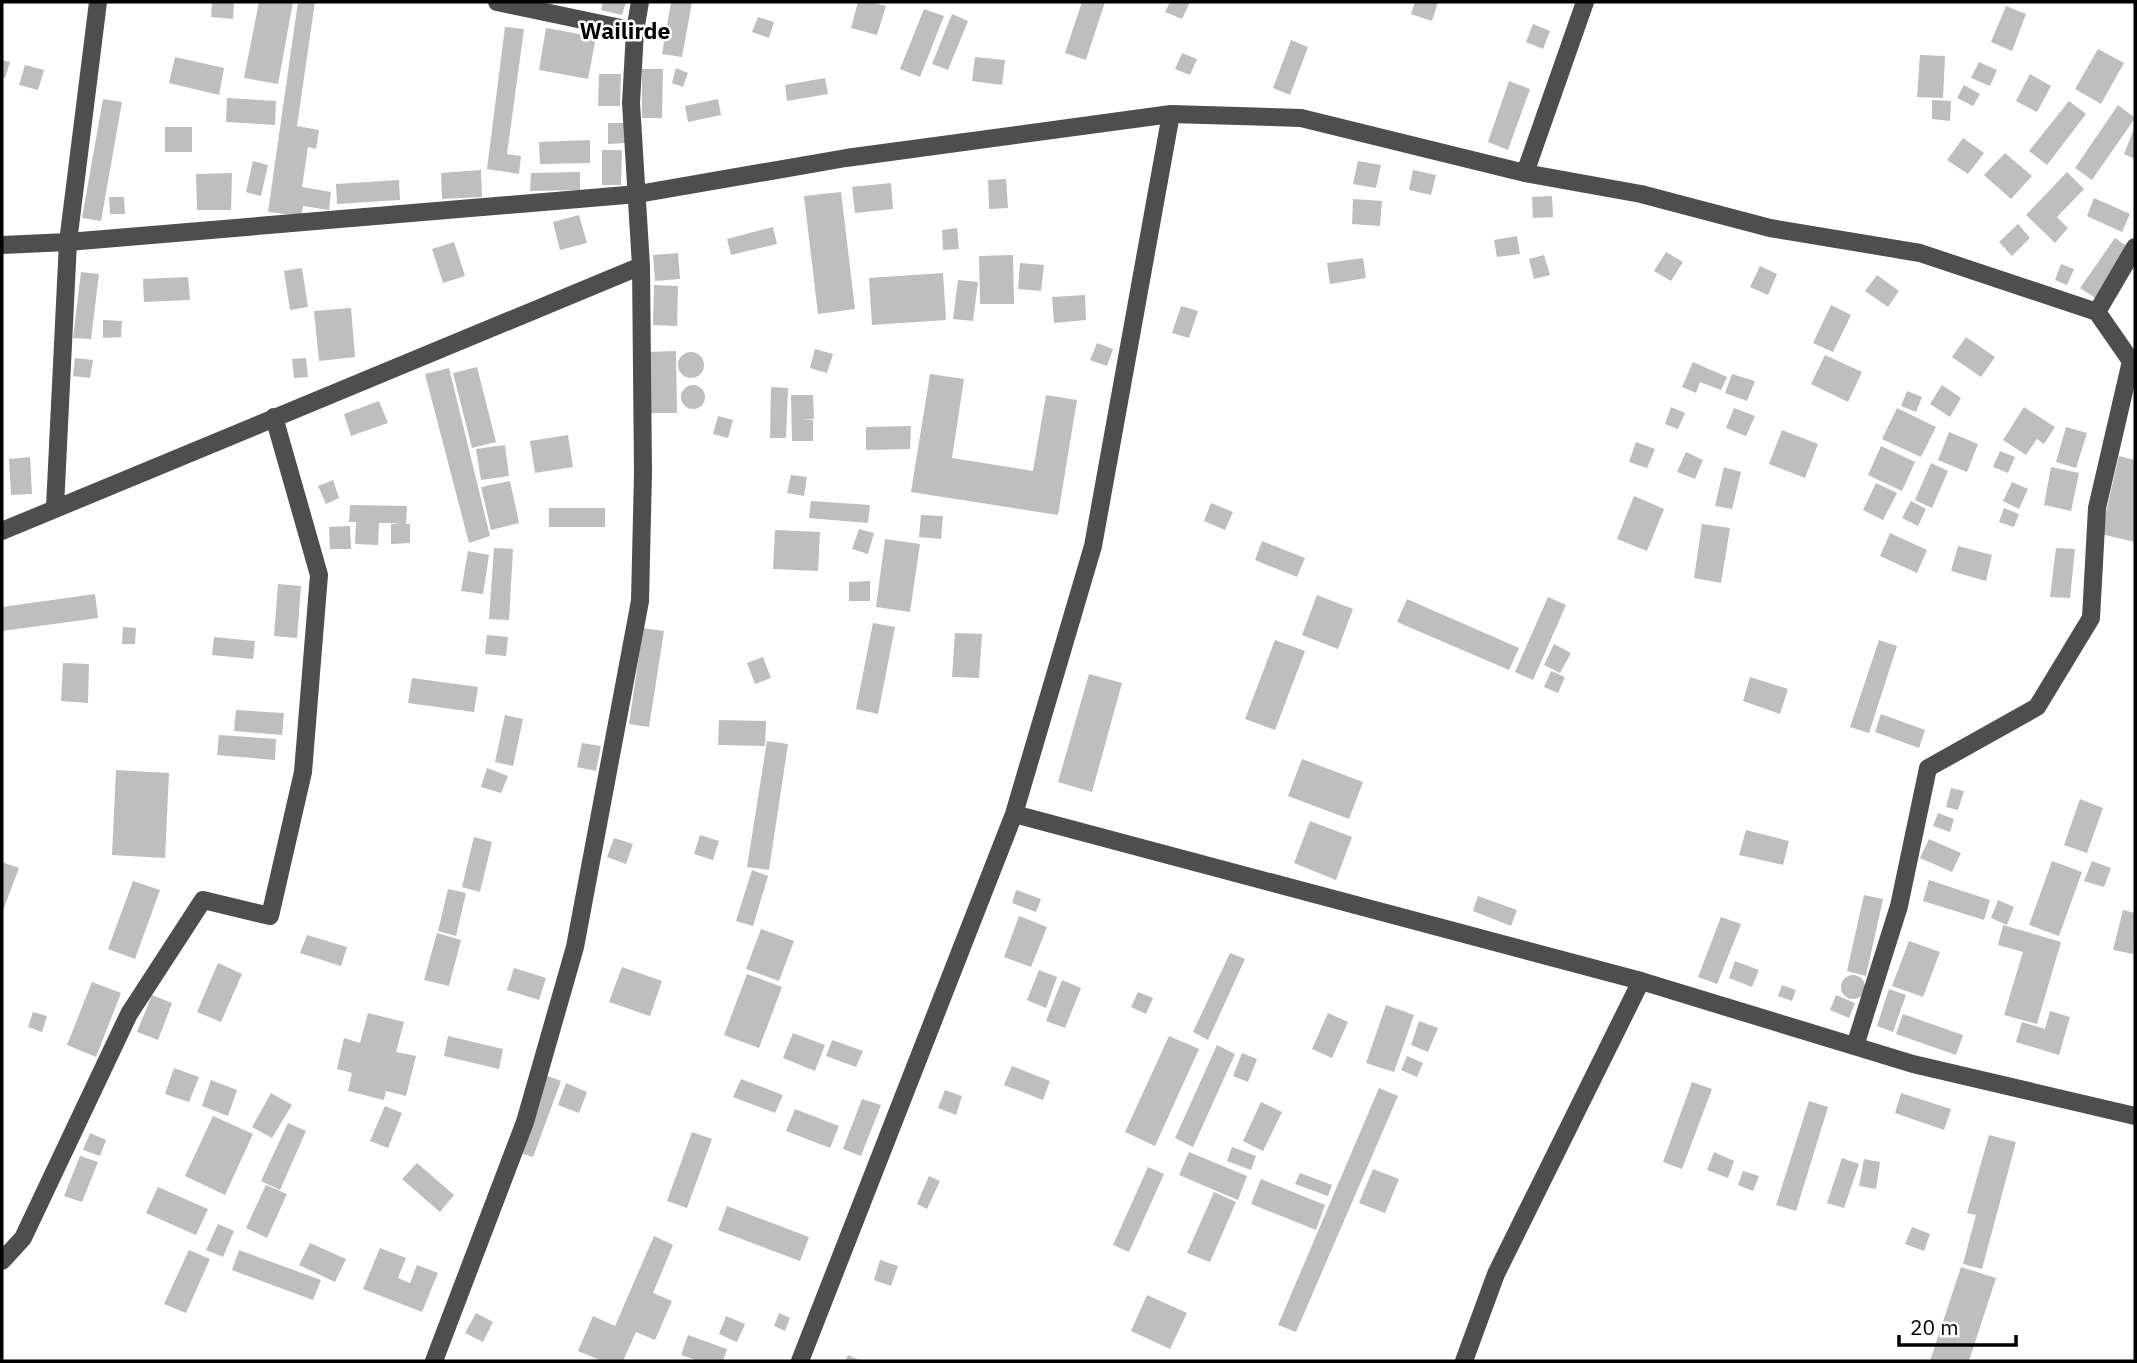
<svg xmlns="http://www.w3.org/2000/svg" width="2137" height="1363" viewBox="0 0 2137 1363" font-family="'IBM Plex Sans',sans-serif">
<rect width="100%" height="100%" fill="#fff"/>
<path fill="#bebebe" d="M 212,2 L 234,2 L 233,19 L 211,17 Z
M 259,2 L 293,2 L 278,84 L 244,78 Z
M 298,2 L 315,2 L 297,126 L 319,130 L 316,149 L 308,147 L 302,187 L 331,192 L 329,210 L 303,206 L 301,216 L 268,212 Z
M 603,2 L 626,2 L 622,15 L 601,10 Z
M 671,2 L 692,2 L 682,57 L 662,54 Z
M 858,2 L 869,2 L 886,6 L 877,35 L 851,28 Z
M 1082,2 L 1105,2 L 1086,60 L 1065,53 Z
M 1170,2 L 1190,2 L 1182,19 L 1165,12 Z
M 1415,2 L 1438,2 L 1432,21 L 1411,14 Z
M 2006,6 L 2026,14 L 2012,51 L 1991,42 Z
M 924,9 L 944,16 L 920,77 L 900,69 Z
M 952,14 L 968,21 L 948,70 L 932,64 Z
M 758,17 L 774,22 L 769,38 L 752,32 Z
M 1533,24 L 1550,31 L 1543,49 L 1526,42 Z
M 505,27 L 524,29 L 507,154 L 521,156 L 519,174 L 487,169 Z
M 546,28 L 596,37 L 588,79 L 539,70 Z
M 1291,40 L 1308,47 L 1290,95 L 1273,88 Z
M 2098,49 L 2124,63 L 2101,104 L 2075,89 Z
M 1182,53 L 1197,59 L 1190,75 L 1175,69 Z
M 1920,55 L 1945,56 L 1943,98 L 1917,97 Z
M 175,57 L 224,68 L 219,95 L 169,83 Z
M 975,57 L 1005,60 L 1002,85 L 972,81 Z
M 2,60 L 10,62 L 5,78 L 2,77 Z
M 1979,62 L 1997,70 L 1990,86 L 1971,78 Z
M 25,65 L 44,70 L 38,90 L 19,85 Z
M 676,68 L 688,73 L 683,87 L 672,83 Z
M 642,69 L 663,69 L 662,118 L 642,118 Z
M 599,74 L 621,74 L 620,106 L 598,106 Z
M 2030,74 L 2051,86 L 2037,112 L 2016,101 Z
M 825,78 L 828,94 L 787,101 L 785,85 Z
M 1509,81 L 1530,89 L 1508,150 L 1488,142 Z
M 1964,85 L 1980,94 L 1973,106 L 1957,98 Z
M 227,98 L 276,101 L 275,125 L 226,122 Z
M 103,99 L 122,102 L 101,221 L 82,218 Z
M 718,99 L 721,115 L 688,122 L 685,106 Z
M 1932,100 L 1951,101 L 1950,121 L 1932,119 Z
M 2069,101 L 2086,114 L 2047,165 L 2029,151 Z
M 2118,105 L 2135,118 L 2092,180 L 2075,168 Z
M 608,123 L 625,123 L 625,143 L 608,144 Z
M 2135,126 L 2135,159 L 2124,154 Z
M 165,127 L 192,127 L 192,152 L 165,152 Z
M 1963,138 L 1984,153 L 1968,174 L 1947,160 Z
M 590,140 L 590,163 L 540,164 L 539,142 Z
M 602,150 L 622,150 L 621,185 L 602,185 Z
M 2005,153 L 2032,176 L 2011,199 L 1984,175 Z
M 253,161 L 268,165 L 261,196 L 246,192 Z
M 1358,161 L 1381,165 L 1376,188 L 1353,184 Z
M 481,170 L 482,197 L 442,199 L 441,173 Z
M 1413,170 L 1436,175 L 1431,195 L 1409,190 Z
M 580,172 L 580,190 L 530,191 L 531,173 Z
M 2067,172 L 2084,189 L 2057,217 L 2068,228 L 2055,243 L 2026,215 Z
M 232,173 L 231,210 L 197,210 L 196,174 Z
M 1006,179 L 1008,208 L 989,209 L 988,180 Z
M 399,180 L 400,200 L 337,204 L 336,184 Z
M 891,183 L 893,209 L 855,213 L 852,187 Z
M 841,192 L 855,309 L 818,314 L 804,196 Z
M 1552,196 L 1553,217 L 1533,218 L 1532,197 Z
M 109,197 L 124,197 L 125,214 L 110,214 Z
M 2094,198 L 2130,214 L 2122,232 L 2087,216 Z
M 1353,199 L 1382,201 L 1380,226 L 1352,224 Z
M 579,215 L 587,243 L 560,250 L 553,222 Z
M 2018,224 L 2030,238 L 2012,256 L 1999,242 Z
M 773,227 L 777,244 L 731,255 L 727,239 Z
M 957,228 L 959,249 L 943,250 L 942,230 Z
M 1517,236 L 1520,254 L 1497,257 L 1494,240 Z
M 2115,238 L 2131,249 L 2097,299 L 2080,288 Z
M 454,242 L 465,276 L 443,283 L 432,249 Z
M 1666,252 L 1683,262 L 1671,281 L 1654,271 Z
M 678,253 L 680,279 L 655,281 L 653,255 Z
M 1013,255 L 1014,304 L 980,304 L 979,256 Z
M 1544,255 L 1550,275 L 1534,279 L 1529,259 Z
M 1363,258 L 1366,278 L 1330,284 L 1327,263 Z
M 1020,263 L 1044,265 L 1041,291 L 1018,289 Z
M 2061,264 L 2074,269 L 2067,285 L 2055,280 Z
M 1760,266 L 1777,274 L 1768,295 L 1750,287 Z
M 302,268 L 308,307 L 290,310 L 284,271 Z
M 81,272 L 99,274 L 91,339 L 73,338 Z
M 943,273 L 946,320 L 872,325 L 869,278 Z
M 1877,275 L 1899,291 L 1888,307 L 1865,291 Z
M 188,277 L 190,300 L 144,302 L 143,279 Z
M 958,280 L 978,282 L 973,321 L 953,319 Z
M 654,285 L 678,286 L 677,326 L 653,325 Z
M 1085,295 L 1086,320 L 1054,323 L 1052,297 Z
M 1831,305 L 1851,315 L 1833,352 L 1813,343 Z
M 1181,306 L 1198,311 L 1189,338 L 1172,333 Z
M 351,308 L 355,357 L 319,361 L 314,311 Z
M 103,320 L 122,321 L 121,337 L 103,338 Z
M 1966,337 L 1995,357 L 1981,377 L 1952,357 Z
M 1097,343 L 1113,349 L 1107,366 L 1090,360 Z
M 815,349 L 833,354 L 827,373 L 810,368 Z
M 676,351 L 677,413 L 646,413 L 645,352 Z
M678 365a13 13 0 1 1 26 0a13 13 0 1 1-26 0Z
M 1825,355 L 1862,372 L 1848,402 L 1811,384 Z
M 75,358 L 93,360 L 90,378 L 73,376 Z
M 306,358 L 308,377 L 294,378 L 292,359 Z
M 1693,362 L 1727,377 L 1721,390 L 1700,382 L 1696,393 L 1682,387 Z
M 477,367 L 496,442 L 472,448 L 453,373 Z
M 449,368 L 490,536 L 469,543 L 425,374 Z
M 930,374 L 964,379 L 952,458 L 1033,471 L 1046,395 L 1077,400 L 1058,515 L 911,492 Z
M 1732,374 L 1755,381 L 1747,401 L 1725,393 Z
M 1942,385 L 1961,398 L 1950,417 L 1930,404 Z
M681 397a12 12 0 1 1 24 0a12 12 0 1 1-24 0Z
M 771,387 L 788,388 L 786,438 L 770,438 Z
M 1907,391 L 1922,397 L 1916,412 L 1901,406 Z
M 791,395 L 813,395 L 814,419 L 802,420 L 813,420 L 813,441 L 792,441 Z
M 379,401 L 388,423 L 351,436 L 344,414 Z
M 1671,407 L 1685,413 L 1678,429 L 1665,424 Z
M 2024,407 L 2055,427 L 2044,444 L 2037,439 L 2026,455 L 2003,440 Z
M 1734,408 L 1755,416 L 1746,436 L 1726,428 Z
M 1897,408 L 1936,427 L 1921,457 L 1882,439 Z
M 718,416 L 733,420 L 728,438 L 713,434 Z
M 911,426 L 910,449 L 866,450 L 866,427 Z
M 2066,427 L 2087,433 L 2076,468 L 2056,462 Z
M 1782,430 L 1818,444 L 1805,478 L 1769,464 Z
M 1949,432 L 1978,444 L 1967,472 L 1938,460 Z
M 568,435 L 573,467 L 535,473 L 530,441 Z
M 1636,442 L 1655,449 L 1647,468 L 1629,462 Z
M 505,445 L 509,476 L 481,480 L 476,449 Z
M 1881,446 L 1915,462 L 1902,491 L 1868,475 Z
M 2000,451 L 2015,457 L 2008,473 L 1993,467 Z
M 1686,452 L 1703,460 L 1695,479 L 1677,472 Z
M 2119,456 L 2135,460 L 2135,542 L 2101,534 Z
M 30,457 L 32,494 L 11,495 L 9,459 Z
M 1931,463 L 1948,471 L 1932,508 L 1915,500 Z
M 1724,467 L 1741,472 L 1732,509 L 1715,506 Z
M 2051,467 L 2079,473 L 2071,511 L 2044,505 Z
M 791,475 L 807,477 L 804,496 L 787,493 Z
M 333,480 L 339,498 L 326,504 L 318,486 Z
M 510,481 L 519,523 L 491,530 L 481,487 Z
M 2012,482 L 2028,489 L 2019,509 L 2003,501 Z
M 1876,483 L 1897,493 L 1883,520 L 1863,510 Z
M 1634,496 L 1664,509 L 1647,551 L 1617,539 Z
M 811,501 L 870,505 L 868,523 L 809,518 Z
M 1911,501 L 1926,509 L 1918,526 L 1902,518 Z
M 1211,503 L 1233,512 L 1225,530 L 1204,521 Z
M 350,505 L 407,506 L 406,524 L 410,524 L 410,543 L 391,544 L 391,524 L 401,523 L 379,523 L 378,545 L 355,544 L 356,522 L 349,522 Z
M 549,508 L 605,508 L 605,527 L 549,527 Z
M 2004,508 L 2019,514 L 2014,527 L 1999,522 Z
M 921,515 L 943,516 L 941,539 L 919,537 Z
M 1702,524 L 1730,528 L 1721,583 L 1694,578 Z
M 350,526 L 351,549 L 330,549 L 329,527 Z
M 859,529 L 874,533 L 868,554 L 852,549 Z
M 775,530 L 820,532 L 818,571 L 773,569 Z
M 1890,533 L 1927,550 L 1917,573 L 1880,556 Z
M 885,539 L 920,544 L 910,612 L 876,607 Z
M 1262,541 L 1305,558 L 1297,577 L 1255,560 Z
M 1958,546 L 1992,555 L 1986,581 L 1951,571 Z
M 494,548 L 513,549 L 509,620 L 489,619 Z
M 2056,548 L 2075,549 L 2070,598 L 2050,597 Z
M 468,551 L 489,555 L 483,594 L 461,591 Z
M 870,581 L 870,601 L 849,601 L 849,582 Z
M 278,584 L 301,586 L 297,638 L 274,636 Z
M 95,594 L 98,618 L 2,631 L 2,607 Z
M 1317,595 L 1353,609 L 1338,649 L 1302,635 Z
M 1548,597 L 1566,605 L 1533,680 L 1515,672 Z
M 1407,599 L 1519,648 L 1509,670 L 1397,622 Z
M 873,623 L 895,627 L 878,714 L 856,709 Z
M 123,627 L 136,628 L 135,644 L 122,644 Z
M 643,628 L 664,631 L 649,727 L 629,724 Z
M 955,633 L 982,634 L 979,678 L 952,677 Z
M 487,635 L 508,637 L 506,656 L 485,654 Z
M 214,637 L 255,641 L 253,659 L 212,655 Z
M 1275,640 L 1305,651 L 1275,730 L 1245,719 Z
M 1879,640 L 1897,646 L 1869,733 L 1850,727 Z
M 1554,644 L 1571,653 L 1560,673 L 1544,665 Z
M 763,657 L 771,678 L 755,684 L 747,663 Z
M 63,663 L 89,664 L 88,703 L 61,701 Z
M 1551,671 L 1565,677 L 1558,693 L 1544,687 Z
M 1089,674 L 1122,683 L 1092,792 L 1058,782 Z
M 1750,677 L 1788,689 L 1780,714 L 1743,701 Z
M 412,678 L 478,687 L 474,712 L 408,703 Z
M 236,710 L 284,713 L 282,735 L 234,731 Z
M 1881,714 L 1925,730 L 1919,748 L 1875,732 Z
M 505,715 L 523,719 L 513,766 L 495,762 Z
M 719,720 L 766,721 L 765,746 L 718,745 Z
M 219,735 L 276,739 L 275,760 L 217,755 Z
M 767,741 L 788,744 L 769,870 L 747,867 Z
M 582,743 L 601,746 L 596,771 L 577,767 Z
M 1302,759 L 1363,782 L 1349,819 L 1288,796 Z
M 487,768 L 508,776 L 501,793 L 481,787 Z
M 116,770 L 169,773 L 165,858 L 112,855 Z
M 1951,788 L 1964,791 L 1958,810 L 1946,807 Z
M 2080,799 L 2103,808 L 2087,853 L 2064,845 Z
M 1938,813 L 1954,819 L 1950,832 L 1933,826 Z
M 1310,821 L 1352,837 L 1336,880 L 1294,863 Z
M 1746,830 L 1789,841 L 1783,865 L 1739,855 Z
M 700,835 L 719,841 L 713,860 L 694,854 Z
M 474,837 L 492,842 L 480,892 L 462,887 Z
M 614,838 L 633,844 L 626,864 L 607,857 Z
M 1929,839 L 1961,853 L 1952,872 L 1920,858 Z
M 2052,861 L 2082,872 L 2059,936 L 2029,925 Z
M 2092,861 L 2111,868 L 2104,887 L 2084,881 Z
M 2,862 L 19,868 L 2,913 Z
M 752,870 L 768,876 L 753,926 L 736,921 Z
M 1929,880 L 1990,900 L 1984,920 L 1923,901 Z
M 133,881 L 160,890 L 135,959 L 108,949 Z
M 448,889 L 466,893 L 456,936 L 438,931 Z
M 1016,890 L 1041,899 L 1036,912 L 1012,903 Z
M 1864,895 L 1883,899 L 1866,976 L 1847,971 Z
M 1478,896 L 1517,910 L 1511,926 L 1473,911 Z
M 1998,900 L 2014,907 L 2007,925 L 1991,918 Z
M 2123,910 L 2135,913 L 2133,954 L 2113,950 Z
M 1019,916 L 1047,927 L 1031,967 L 1004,957 Z
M 1721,917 L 1741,924 L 1717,984 L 1698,977 Z
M 2003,925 L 2061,942 L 2037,1024 L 2004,1015 L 2023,952 L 1998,945 Z
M 761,929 L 794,941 L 779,981 L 746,969 Z
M 437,933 L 461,940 L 449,986 L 424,980 Z
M 307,935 L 347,947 L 341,966 L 300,953 Z
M 1909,941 L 1940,952 L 1923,997 L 1892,986 Z
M 1230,953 L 1245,959 L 1208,1040 L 1193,1032 Z
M 1735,961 L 1759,970 L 1752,987 L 1729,978 Z
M 218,963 L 242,974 L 221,1022 L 197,1012 Z
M 622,967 L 662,981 L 650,1016 L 609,1002 Z
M 514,968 L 546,978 L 539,1000 L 507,990 Z
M 1039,970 L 1057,977 L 1046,1008 L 1027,1000 Z
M 747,974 L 782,987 L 759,1048 L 724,1035 Z
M1841 987a12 12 0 1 1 24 0a12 12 0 1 1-24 0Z
M 1062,980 L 1081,988 L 1065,1028 L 1046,1021 Z
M 92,982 L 121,993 L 96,1057 L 67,1045 Z
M 1782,985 L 1796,990 L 1792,1001 L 1778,996 Z
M 1889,989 L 1906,995 L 1893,1032 L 1877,1026 Z
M 1138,992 L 1153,998 L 1146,1014 L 1131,1007 Z
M 152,995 L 172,1003 L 158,1040 L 137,1032 Z
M 1836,995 L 1855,1003 L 1849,1018 L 1830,1010 Z
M 1386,1005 L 1414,1015 L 1394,1072 L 1366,1063 Z
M 2050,1011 L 2070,1017 L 2059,1055 L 2016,1042 L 2022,1022 L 2045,1029 Z
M 33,1012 L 47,1016 L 42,1032 L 28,1027 Z
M 368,1013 L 404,1022 L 396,1052 L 416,1056 L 406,1096 L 386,1091 L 384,1100 L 348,1091 L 352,1073 L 337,1069 L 344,1038 L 360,1043 Z
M 1328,1013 L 1348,1022 L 1332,1058 L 1312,1049 Z
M 1903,1014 L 1963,1035 L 1956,1055 L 1896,1034 Z
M 1419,1021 L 1438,1028 L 1428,1052 L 1411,1045 Z
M 793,1033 L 825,1045 L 815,1071 L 783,1058 Z
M 448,1036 L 503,1049 L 499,1069 L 444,1056 Z
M 1169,1036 L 1199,1049 L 1155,1146 L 1125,1132 Z
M 832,1040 L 863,1051 L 856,1067 L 826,1056 Z
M 1217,1045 L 1235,1054 L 1193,1147 L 1175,1138 Z
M 1242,1053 L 1257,1059 L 1248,1082 L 1233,1076 Z
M 1407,1056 L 1423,1063 L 1417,1077 L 1401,1070 Z
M 1012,1066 L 1050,1081 L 1043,1100 L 1004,1085 Z
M 174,1068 L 199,1077 L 189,1102 L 165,1094 Z
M 545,1075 L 561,1081 L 533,1157 L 517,1152 Z
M 741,1079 L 783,1095 L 775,1113 L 733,1097 Z
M 211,1080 L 237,1090 L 228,1116 L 202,1106 Z
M 1692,1082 L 1712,1089 L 1682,1169 L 1663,1162 Z
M 566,1083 L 587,1092 L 579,1113 L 558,1105 Z
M 1379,1088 L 1398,1096 L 1296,1332 L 1278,1325 Z
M 945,1090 L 962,1096 L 956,1115 L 938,1108 Z
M 271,1093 L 292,1105 L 272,1138 L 252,1127 Z
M 1901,1093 L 1951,1109 L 1944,1130 L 1895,1113 Z
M 862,1099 L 881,1105 L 861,1156 L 843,1149 Z
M 1809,1101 L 1828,1107 L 1796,1211 L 1776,1205 Z
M 1261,1102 L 1282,1112 L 1263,1151 L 1243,1141 Z
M 385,1106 L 402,1113 L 388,1148 L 370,1141 Z
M 795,1109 L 839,1126 L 830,1148 L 786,1131 Z
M 213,1116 L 253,1134 L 225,1195 L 185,1176 Z
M 288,1123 L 306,1131 L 280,1190 L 261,1181 Z
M 692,1132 L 712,1139 L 687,1208 L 667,1201 Z
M 90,1133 L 106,1140 L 100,1156 L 83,1150 Z
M 1989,1135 L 2016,1142 L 1982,1269 L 1963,1264 L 1976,1215 L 1967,1213 Z
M 1232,1147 L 1256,1156 L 1251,1170 L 1227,1161 Z
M 1189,1152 L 1247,1176 L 1238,1200 L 1179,1175 Z
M 1714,1152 L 1734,1161 L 1728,1178 L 1707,1170 Z
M 80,1156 L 98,1162 L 82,1202 L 64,1196 Z
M 1842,1158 L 1859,1164 L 1844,1208 L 1827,1203 Z
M 1864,1159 L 1880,1162 L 1876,1189 L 1859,1186 Z
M 417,1163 L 454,1195 L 440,1212 L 402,1179 Z
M 1148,1167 L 1164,1174 L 1129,1252 L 1113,1245 Z
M 1373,1169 L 1399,1179 L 1385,1213 L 1359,1203 Z
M 1743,1171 L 1759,1176 L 1753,1191 L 1738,1185 Z
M 1300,1173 L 1332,1185 L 1328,1196 L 1295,1184 Z
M 929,1176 L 940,1181 L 927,1209 L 917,1204 Z
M 1261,1179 L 1325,1205 L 1316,1230 L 1251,1204 Z
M 266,1185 L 287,1194 L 267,1238 L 246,1228 Z
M 158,1187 L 208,1209 L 196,1235 L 146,1213 Z
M 1214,1192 L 1236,1202 L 1210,1262 L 1187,1253 Z
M 727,1206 L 809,1237 L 800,1261 L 718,1230 Z
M 218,1224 L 234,1231 L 223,1257 L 206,1250 Z
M 1912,1227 L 1930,1234 L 1924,1251 L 1905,1244 Z
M 654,1236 L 673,1245 L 653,1293 L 672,1301 L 655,1340 L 636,1332 L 623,1361 L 602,1361 L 578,1351 L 593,1316 L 615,1326 Z
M 310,1243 L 346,1259 L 335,1282 L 299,1265 Z
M 380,1248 L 406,1258 L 398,1278 L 410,1283 L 417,1265 L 438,1273 L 422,1312 L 363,1289 Z
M 189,1250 L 210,1259 L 186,1313 L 164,1304 Z
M 239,1250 L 321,1280 L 313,1300 L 232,1270 Z
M 880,1260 L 898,1266 L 891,1286 L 874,1280 Z
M 1961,1267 L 1996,1278 L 1969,1361 L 1930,1361 Z
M 1147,1295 L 1187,1313 L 1170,1349 L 1131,1331 Z
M 476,1313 L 493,1322 L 483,1342 L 465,1333 Z
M 779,1313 L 790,1318 L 785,1331 L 774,1326 Z
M 726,1316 L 745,1324 L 737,1342 L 719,1334 Z
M 688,1335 L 727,1349 L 723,1361 L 699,1361 L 681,1355 Z
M 848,1355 L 861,1361 L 845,1361 Z"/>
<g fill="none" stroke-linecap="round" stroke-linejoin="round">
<path stroke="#4e4e4e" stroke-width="18" d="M 497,2 L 635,31
M 1525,173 L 1585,2
M 2,245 L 68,242 L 638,194 L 846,158 L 1171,114 L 1301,118 L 1525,173 L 1641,194 L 1770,228 L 1920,253 L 2097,312 L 2135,247
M 55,507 L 68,242 L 98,2
M 2,531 L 641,266
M 1014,814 L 1641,981 L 1913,1064 L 2135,1116
M 1855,1046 L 1899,906 L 1928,768 L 2037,707 L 2091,618 L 2097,508 L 2131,361 L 2097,312
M 2,1261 L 23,1238 L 129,1014 L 203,900 L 270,916 L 303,772 L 319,575 L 274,417
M 434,1361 L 525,1122 L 575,947 L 640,601 L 643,473 L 641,266 L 631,103 L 635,31 L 640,2
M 800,1361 L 1014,814 L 1093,546 L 1171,114
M 1464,1361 L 1496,1274 L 1641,981"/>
</g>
<g text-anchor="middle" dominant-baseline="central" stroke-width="5" stroke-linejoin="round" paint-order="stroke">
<g font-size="23" font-weight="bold" fill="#000" stroke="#fff">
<text x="625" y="30">Wailirde</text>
</g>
</g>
<rect width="2137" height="1363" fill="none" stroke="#000000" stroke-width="7"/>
<path d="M1899 1335v10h117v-10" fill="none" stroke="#000000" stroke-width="3.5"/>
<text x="1910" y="1335" font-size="21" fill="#000000" stroke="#ffffff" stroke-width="5" paint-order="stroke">20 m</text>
</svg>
